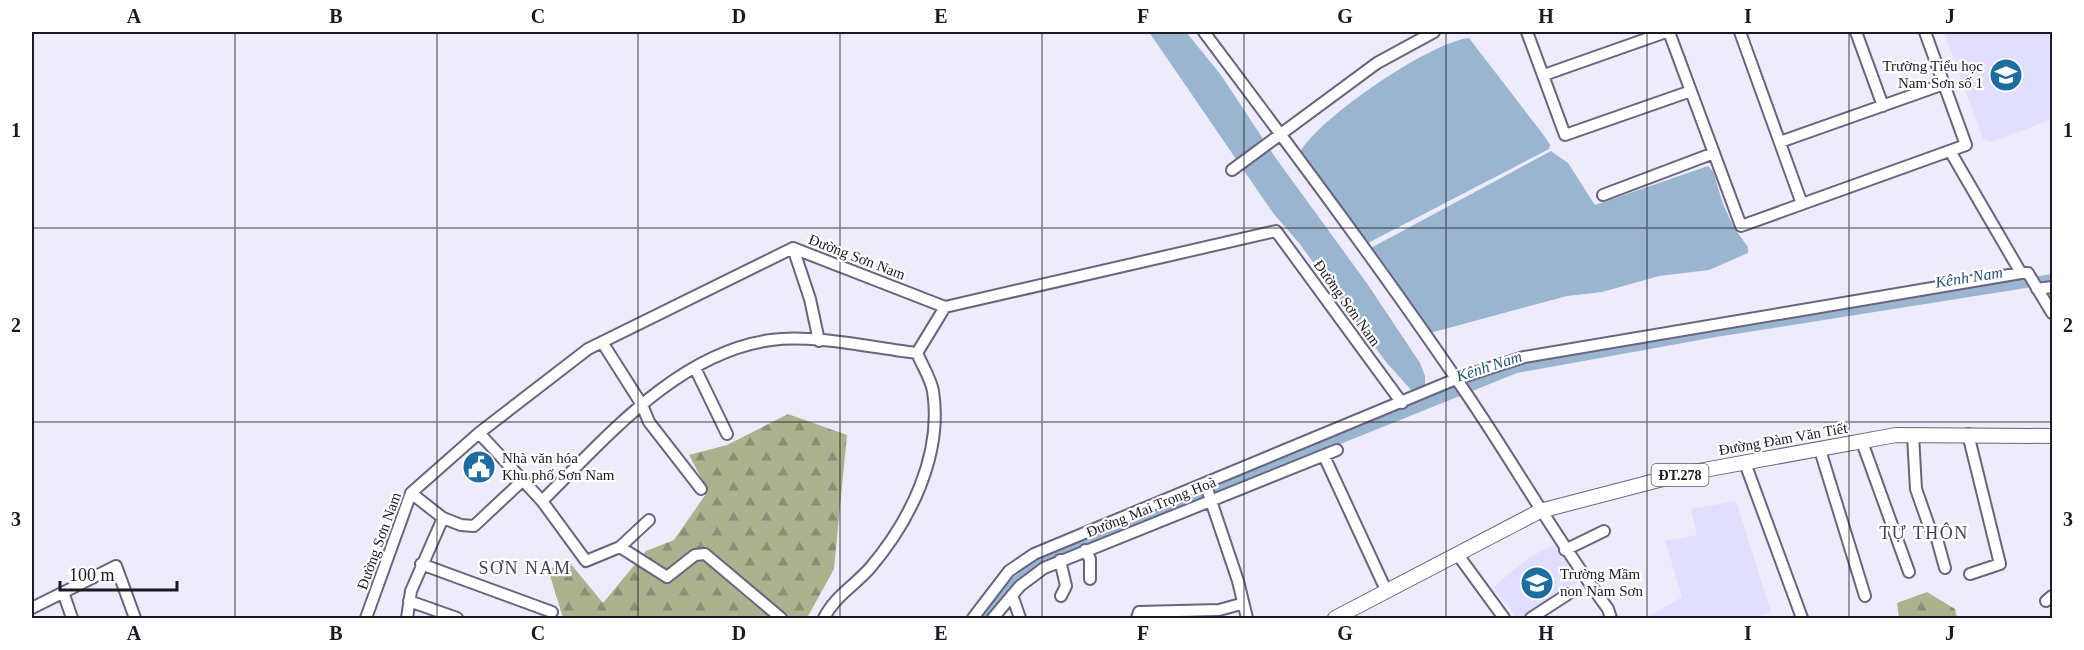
<svg xmlns="http://www.w3.org/2000/svg" width="2084" height="650" viewBox="0 0 2084 650" font-family="'Times New Roman',serif">
<defs>
<pattern id="forest-firs" width="22" height="20" patternUnits="userSpaceOnUse" patternTransform="scale(1.5)"><rect width="22" height="20" fill="#acb18e"/><path d="M5 1l3.5 6h-7zM16 11l3.5 6h-7z" fill="#8b8f74"/></pattern>
</defs>
<rect width="100%" height="100%" fill="#eeecfa"/>
<path fill="#e2deff" d="M 1944,32 L 2052,32 L 2052,119 L 1992,142 L 1983,139 Z
M 1736,501 L 1771,612 L 1752,618 L 1646,618 L 1682,597 L 1665,541 L 1697,535 L 1691,509 Z
M 1561,542 L 1582,579 L 1524,618 L 1517,618 L 1493,587 L 1531,556 Z"/>
<path fill="url(#forest-firs)" d="M 788,414 L 847,435 L 834,569 L 807,618 L 563,618 L 548,569 L 570,563 L 603,603 L 646,551 L 674,540 L 708,491 L 689,455 L 727,445 Z
M 1927,592 L 1955,609 L 1957,618 L 1899,618 L 1897,603 Z"/>
<path fill="#99b5cf" d="M 1149,32 L 1186,32 L 1221,75 L 1275,157 L 1366,282 L 1420,363 L 1425,376 L 1425,386 L 1416,392 L 1412,391 L 1386,362 L 1299,243 L 1273,213 Z
M 1469,38 L 1545,137 L 1550,145 L 1549,149 L 1366,244 L 1300,152 C 1319,118 1430,42 1469,38 Z
M 1551,151 L 1568,163 L 1595,205 L 1708,166 L 1713,171 L 1723,204 L 1734,228 L 1748,247 L 1748,253 L 1709,270 L 1659,276 L 1602,292 L 1567,296 L 1430,333 L 1369,249 Z
M 2052,274 L 2052,284 L 1716,337 L 1517,373 L 1057,558 L 990,618 L 980,618 L 1007,582 L 1035,560 L 1472,379 L 1528,362 L 1576,353 Z"/>
<g fill="none" stroke-linecap="round" stroke-linejoin="round">
<defs>
<path id="minor" d="M 1204,32 C 1294,152 1384,272 1468,396 C 1516,467 1557,540 1608,609 L 1611,618
M 1527,32 L 1565,135 L 1691,91
M 1669,32 L 1741,226 L 1966,145 L 1925,32
M 1740,32 L 1802,204
M 1856,32 L 1883,106
M 1544,75 L 1666,32
M 1780,142 L 1944,84
M 1950,151 L 2021,273
M 1232,170 L 1377,63 L 1434,32
M 1603,195 L 1714,153
M 793,248 L 810,299 L 819,341
M 2037,289 L 2052,287
M 602,342 L 642,405 L 649,422 L 701,489
M 917,353 L 945,307
M 695,368 L 727,434
M 479,433 L 542,501 L 586,561 L 620,547 L 649,520
M 1968,434 L 2000,564 L 1970,574
M 1913,435 L 1916,489 L 1929,526 L 1937,539 L 1945,568
M 1862,442 L 1909,572
M 1820,450 L 1865,596
M 1324,456 L 1386,590
M 1745,463 L 1802,618
M 1205,483 L 1238,581 L 1247,618
M 411,493 L 443,518
M 542,501 C 606,438 677,353 771,340 C 813,334 874,348 917,353
M 620,547 L 667,577 L 695,555 L 705,554 L 781,618
M 1085,550 L 1090,559 L 1090,579
M 1565,550 L 1604,531
M 1458,555 L 1504,618
M 1060,560 L 1066,586 L 1061,596
M 421,564 L 552,612
M 63,592 L 72,618
M 1012,595 L 1020,618
M 409,601 L 457,618
M 2046,601 L 2052,596
M 32,608 L 116,566 L 135,618
M 366,618 L 411,493 L 479,433 L 588,349 L 793,248 L 945,307 L 1276,231 L 1402,403
M 407,618 L 411,591 L 443,518 L 461,525 L 474,526 L 522,481
M 824,618 C 835,596 854,586 870,568 C 910,521 943,455 933,391 C 931,379 922,365 917,353
M 973,618 L 1009,571 L 1034,554 L 1456,379 L 1524,357 L 2021,273 L 2028,273 L 2052,313
M 993,618 L 1020,586 L 1044,568 L 1337,450
M 1137,618 L 1139,612 L 1219,610 L 1241,604
M 1531,618 L 1568,594"/>
<path id="major" d="M 1335,618 L 1540,511 L 1682,474 L 1896,435 L 2052,436"/>
</defs>
<use href="#minor" stroke="#686481" stroke-width="14"/>
<use href="#major" stroke="#686481" stroke-width="16"/>
<use href="#minor" stroke="#fff" stroke-width="10"/>
<use href="#major" stroke="#fff" stroke-width="14"/>
</g>
<path fill="none" stroke="#1a1924" stroke-width="1.5" stroke-opacity="0.55" d="M 235,32 L 235,618M 437,32 L 437,618M 638,32 L 638,618M 840,32 L 840,618M 1042,32 L 1042,618M 1244,32 L 1244,618M 1446,32 L 1446,618M 1647,32 L 1647,618M 1849,32 L 1849,618M 32,228 L 2052,228M 32,422 L 2052,422"/>
<defs>
<symbol id="school-disc" viewBox="-11 -11 22 22"><circle r="9.5" fill="#1d6d9f" stroke="#fff"/><path d="M0-5L7-2L0 1L-7-2ZM-4 1L0 2.5L4 1V4Q0 6-4 4Z" fill="#fff"/></symbol>
<symbol id="civic-disc" viewBox="-11 -11 22 22"><circle r="9.5" fill="#1d6d9f" stroke="#fff"/><path d="M-.6-6.5H3V-4.5H.6V-3L4-1V1h2V6H-6V1h2V-1L-.6-3ZM-1.2 2.5V6h2.4V2.5Z" fill="#fff"/></symbol>
</defs>
<g fill-rule="evenodd">
<use href="#school-disc" x="1987" y="56" width="38" height="38"/>
<use href="#civic-disc" x="460" y="448" width="38" height="38"/>
<use href="#school-disc" x="1518" y="564" width="38" height="38"/>
</g>
<g text-anchor="middle" dominant-baseline="central" stroke-width="4.5" stroke-linejoin="round" paint-order="stroke">
<rect fill="#fff" stroke="#5f5e66" stroke-width="1.5" x="1651.5" y="464" width="57" height="22" rx="4.5"/>
<g font-size="14" font-weight="bold" fill="#1a1924">
<text x="1680" y="475">ĐT.278</text>
</g>
<g font-size="15" fill="#1a1924" stroke="#fff" text-anchor="start">
<text x="1983" y="66" text-anchor="end">Trường Tiểu học<tspan x="1983" dy="17">Nam Sơn số 1</tspan></text>
<text x="502" y="458">Nhà văn hóa<tspan x="502" dy="17">Khu phố Sơn Nam</tspan></text>
<text x="1560" y="574">Trường Mầm<tspan x="1560" dy="17">non Nam Sơn</tspan></text>
</g>
<g font-size="15" fill="#1a1924" stroke="#fff">
<text transform="translate(857 257) rotate(21)">Đường Sơn Nam</text>
<text transform="translate(1347 303) rotate(54)">Đường Sơn Nam</text>
<text transform="translate(1783 439) rotate(-10)">Đường Đàm Văn Tiết</text>
<text transform="translate(1151 507) rotate(-22)">Đường Mai Trọng Hoà</text>
<text transform="translate(379 541) rotate(-70)">Đường Sơn Nam</text>
</g>
<g font-size="16" font-style="italic" fill="#235075" stroke="#fff">
<text transform="translate(1969 277) rotate(-9)">Kênh Nam</text>
<text transform="translate(1489 366) rotate(-18)">Kênh Nam</text>
</g>
<g font-size="18" letter-spacing="1.5" fill="#45415c" stroke="#fff">
<text x="1924" y="533">TỰ THÔN</text>
<text x="525" y="568">SƠN NAM</text>
</g>
</g>
<rect width="2084" height="650" fill="none" stroke="#ffffff" stroke-width="66"/>
<path d="M60 581v9h117v-9" fill="none" stroke="#1a1924" stroke-width="3"/>
<text x="69" y="581" font-size="18" fill="#1a1924" stroke="#ffffff" stroke-width="4.5" paint-order="stroke">100 m</text>
<rect x="33" y="33" width="2018" height="584" fill="none" stroke="#1a1924" stroke-width="2"/>
<g font-size="20" text-anchor="middle" font-weight="bold" fill="#1a1924">
<text x="134" y="23">A</text>
<text x="336" y="23">B</text>
<text x="538" y="23">C</text>
<text x="739" y="23">D</text>
<text x="941" y="23">E</text>
<text x="1143" y="23">F</text>
<text x="1345" y="23">G</text>
<text x="1546" y="23">H</text>
<text x="1748" y="23">I</text>
<text x="1950" y="23">J</text>
<text x="16" y="137">1</text>
<text x="2068" y="137">1</text>
<text x="16" y="332">2</text>
<text x="2068" y="332">2</text>
<text x="16" y="526">3</text>
<text x="2068" y="526">3</text>
<text x="134" y="640">A</text>
<text x="336" y="640">B</text>
<text x="538" y="640">C</text>
<text x="739" y="640">D</text>
<text x="941" y="640">E</text>
<text x="1143" y="640">F</text>
<text x="1345" y="640">G</text>
<text x="1546" y="640">H</text>
<text x="1748" y="640">I</text>
<text x="1950" y="640">J</text>
</g>
</svg>
